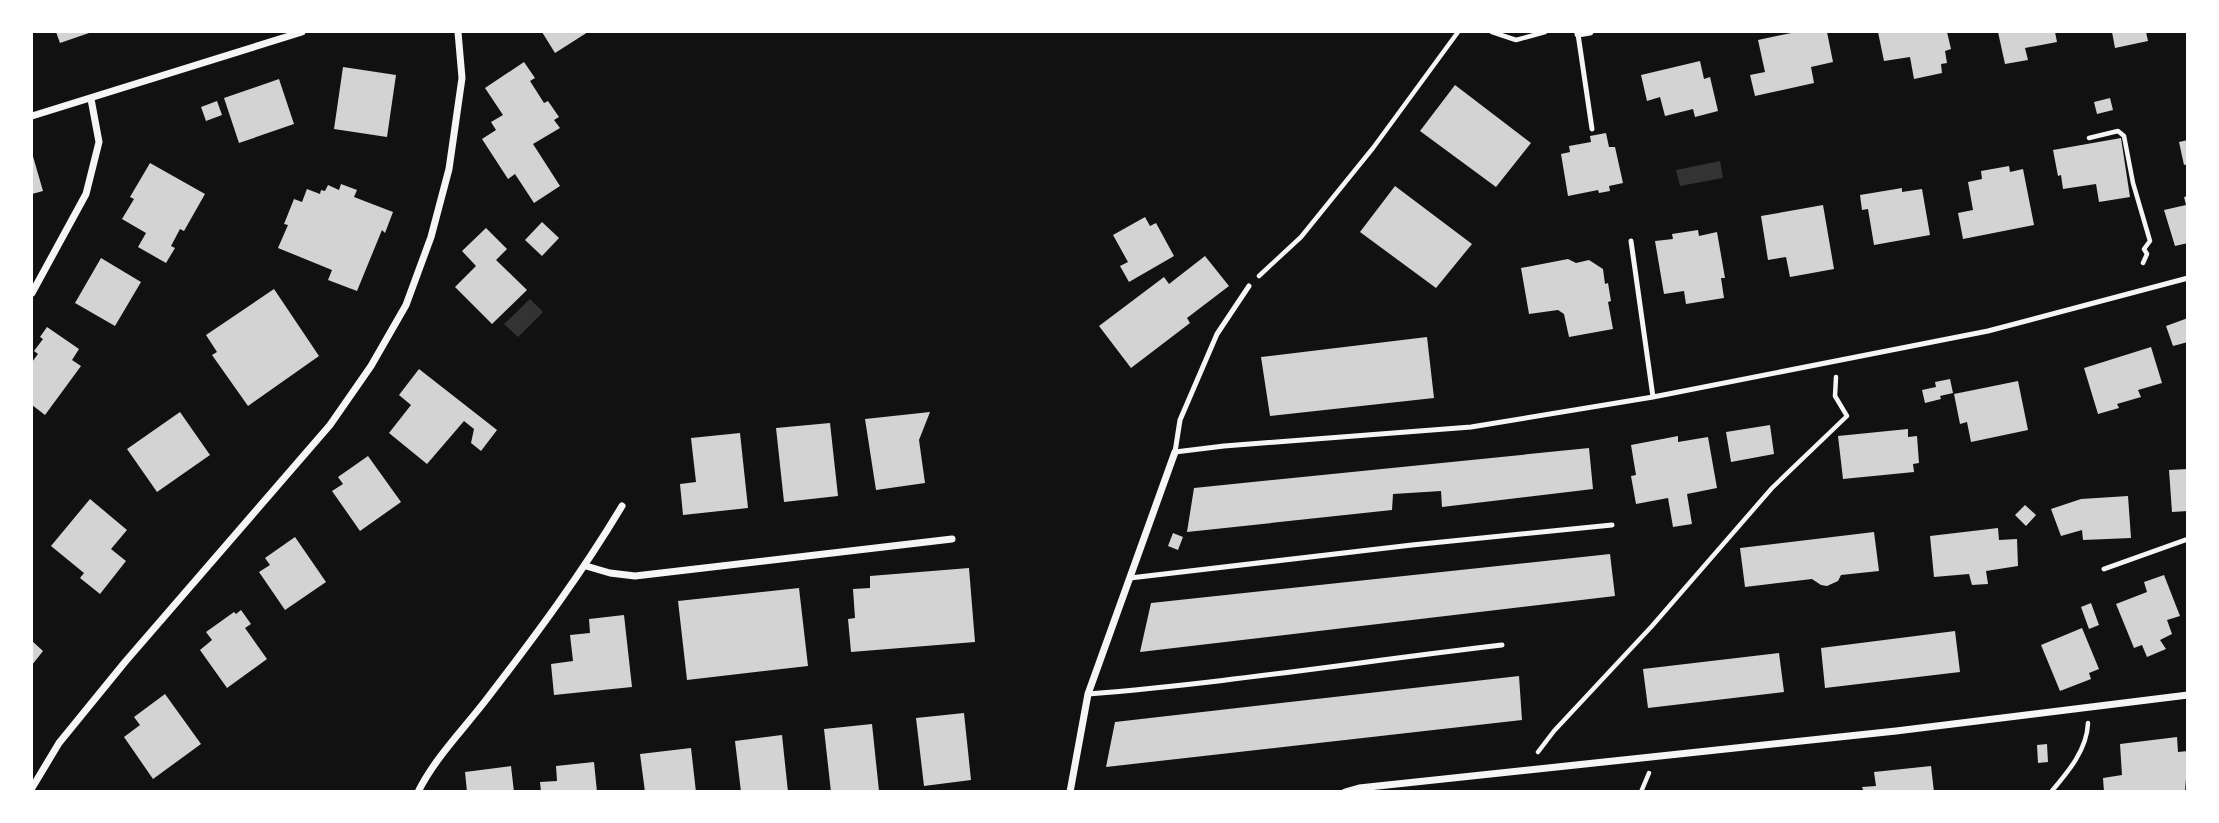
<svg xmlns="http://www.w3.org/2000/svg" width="2219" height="823" viewBox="0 0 2219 823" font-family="'Fira Sans Condensed',sans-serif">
<rect width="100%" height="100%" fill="#111"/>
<path fill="#333" d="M 1720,161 L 1723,178 L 1680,186 L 1676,170 Z
M 530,299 L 543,312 L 518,337 L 504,324 Z"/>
<path fill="#d3d3d3" d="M 56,32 L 92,32 L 60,43 Z
M 542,32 L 588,32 L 555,53 Z
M 1796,32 L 1827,32 L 1833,62 L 1811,67 L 1814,83 L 1755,96 L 1750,75 L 1765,72 L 1758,40 Z
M 1878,32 L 1947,32 L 1951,49 L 1945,51 L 1947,63 L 1941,64 L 1942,73 L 1914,79 L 1910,57 L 1884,61 Z
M 1998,32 L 2055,32 L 2057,42 L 2025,48 L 2028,60 L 2005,64 Z
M 2112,32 L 2146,32 L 2148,41 L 2115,48 Z
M 1700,61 L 1704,79 L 1710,77 L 1718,111 L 1695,117 L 1693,109 L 1665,116 L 1660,97 L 1647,101 L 1641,75 Z
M 524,62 L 535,78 L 530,81 L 544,103 L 548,101 L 559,117 L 554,120 L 560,128 L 533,144 L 560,186 L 534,203 L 515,174 L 508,179 L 482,139 L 496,130 L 491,122 L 503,115 L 485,88 Z
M 343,67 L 396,75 L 387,137 L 334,129 Z
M 279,79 L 294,124 L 239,143 L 224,98 Z
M 1455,85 L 1531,143 L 1496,187 L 1420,131 Z
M 2110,98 L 2113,110 L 2097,114 L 2094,102 Z
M 217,101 L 222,115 L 206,121 L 201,107 Z
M 1606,133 L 1609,147 L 1615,147 L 1623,183 L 1609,186 L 1610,191 L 1599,193 L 1598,190 L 1568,196 L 1561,154 L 1570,152 L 1569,146 L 1591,142 L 1590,136 Z
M 2121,138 L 2130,197 L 2099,202 L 2096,184 L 2063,189 L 2061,175 L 2058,176 L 2053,150 Z
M 2188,140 L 2188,164 L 2184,165 L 2179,142 Z
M 32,153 L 43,191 L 32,194 Z
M 150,163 L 205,194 L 184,231 L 180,229 L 171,246 L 175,248 L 166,263 L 138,247 L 146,233 L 122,219 L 134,199 L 130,197 Z
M 2009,166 L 2010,172 L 2023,169 L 2034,225 L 1963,239 L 1958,213 L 1973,210 L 1968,182 L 1982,179 L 1981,171 Z
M 341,184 L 357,190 L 354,197 L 393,212 L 385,233 L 382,230 L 357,291 L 328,280 L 332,270 L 278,248 L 288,225 L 284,224 L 294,199 L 302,202 L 307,189 L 320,194 L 321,190 L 325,191 L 328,185 L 339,190 Z
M 1395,186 L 1472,244 L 1436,288 L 1360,232 Z
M 1902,188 L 1902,192 L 1922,189 L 1930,235 L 1874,245 L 1868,209 L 1862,210 L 1860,195 Z
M 2188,196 L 2188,243 L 2175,246 L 2164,210 L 2186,205 L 2184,197 Z
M 1823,205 L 1834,269 L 1790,277 L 1786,257 L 1768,260 L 1761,216 Z
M 1145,217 L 1150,226 L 1156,223 L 1174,256 L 1129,282 L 1120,266 L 1128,262 L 1113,235 Z
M 542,222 L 559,238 L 542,256 L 525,240 Z
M 486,228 L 507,249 L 496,260 L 527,290 L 492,324 L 455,287 L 476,266 L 462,251 Z
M 1698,230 L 1699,236 L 1717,232 L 1725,278 L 1721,278 L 1724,298 L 1686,304 L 1684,291 L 1664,294 L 1655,241 L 1673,239 L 1672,234 Z
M 1205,256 L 1229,286 L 1187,318 L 1190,323 L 1131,368 L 1099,326 L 1164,277 L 1169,284 Z
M 101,258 L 141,282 L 115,326 L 75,303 Z
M 1568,259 L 1576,263 L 1589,260 L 1603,269 L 1605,284 L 1608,283 L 1611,301 L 1608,302 L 1613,329 L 1569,337 L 1564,314 L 1558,310 L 1529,314 L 1521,268 Z
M 274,289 L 319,356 L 248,406 L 212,355 L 217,352 L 206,335 Z
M 2188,318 L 2188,342 L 2173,346 L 2166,326 Z
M 47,327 L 79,349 L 72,360 L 81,366 L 45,415 L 32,405 L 32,362 L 38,354 L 34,351 L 43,339 L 40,337 Z
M 1427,337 L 1434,398 L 1270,416 L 1261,357 Z
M 2151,347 L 2162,383 L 2138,390 L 2141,397 L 2117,404 L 2119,408 L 2098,414 L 2084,368 Z
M 419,369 L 497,430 L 481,451 L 471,443 L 474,429 L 464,421 L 427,464 L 389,433 L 411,405 L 399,395 Z
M 1950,379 L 1953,393 L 1940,396 L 1941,399 L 1925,403 L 1922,390 L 1936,387 L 1935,382 Z
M 2018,381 L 2028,430 L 1971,442 L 1967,422 L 1960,424 L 1954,394 Z
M 180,412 L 210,455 L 157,492 L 127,449 Z
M 930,412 L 919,440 L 925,483 L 876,490 L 865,419 Z
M 830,423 L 838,496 L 784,502 L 776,428 Z
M 1770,425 L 1774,454 L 1731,462 L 1726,432 Z
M 1908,429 L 1908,437 L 1917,436 L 1919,463 L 1913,464 L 1914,472 L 1843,479 L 1838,436 Z
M 740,433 L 748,508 L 683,515 L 680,484 L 696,482 L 691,438 Z
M 1678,436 L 1678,442 L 1708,437 L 1717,488 L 1687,494 L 1692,524 L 1673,527 L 1668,498 L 1636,504 L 1631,476 L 1636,475 L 1631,445 Z
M 1589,448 L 1593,489 L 1442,507 L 1441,491 L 1393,494 L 1392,510 L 1187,532 L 1194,488 Z
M 368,456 L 401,502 L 360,531 L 332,491 L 343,484 L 338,477 Z
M 2188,469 L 2188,511 L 2172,512 L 2169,470 Z
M 2128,496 L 2131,538 L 2083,540 L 2082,530 L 2061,536 L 2051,509 L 2081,499 Z
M 90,499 L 127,530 L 111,549 L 126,561 L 100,594 L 80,578 L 84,573 L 51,546 Z
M 2025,505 L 2036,515 L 2026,526 L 2015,515 Z
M 1998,528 L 1999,540 L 2017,539 L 2018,566 L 1986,571 L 1988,584 L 1972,585 L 1969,574 L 1934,577 L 1930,536 Z
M 1874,532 L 1879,571 L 1841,575 L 1838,581 L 1827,586 L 1821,585 L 1812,579 L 1745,587 L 1740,548 Z
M 1173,533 L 1183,537 L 1178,550 L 1168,546 Z
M 295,537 L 326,582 L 285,610 L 259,572 L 270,565 L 265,558 Z
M 1610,554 L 1615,596 L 1140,652 L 1151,603 Z
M 969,568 L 975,642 L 851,652 L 848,619 L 855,618 L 853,589 L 870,588 L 870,576 Z
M 2164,575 L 2180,616 L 2167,620 L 2172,634 L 2160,640 L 2166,649 L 2147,657 L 2142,645 L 2134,648 L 2116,604 L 2147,592 L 2144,582 Z
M 799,588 L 808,666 L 687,680 L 678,601 Z
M 2091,603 L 2099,625 L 2089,629 L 2081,607 Z
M 241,610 L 251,624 L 245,628 L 267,659 L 227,688 L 200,650 L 212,640 L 206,632 L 234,612 L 236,614 Z
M 624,615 L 632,687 L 554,695 L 551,664 L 573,661 L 570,635 L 590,633 L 589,619 Z
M 2082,628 L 2099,669 L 2089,673 L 2091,679 L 2060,691 L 2041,645 Z
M 1955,631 L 1960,672 L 1825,688 L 1821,648 Z
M 32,641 L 43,651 L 32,665 Z
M 1779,653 L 1784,692 L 1648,708 L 1643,669 Z
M 1519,676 L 1522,720 L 1106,767 L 1115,722 Z
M 165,694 L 201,744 L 153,779 L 124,737 L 140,725 L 134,717 Z
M 964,713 L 971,780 L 924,786 L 916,718 Z
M 872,724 L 879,791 L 831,792 L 824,729 Z
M 782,735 L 788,792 L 741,792 L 735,741 Z
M 2177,737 L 2178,752 L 2188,751 L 2185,792 L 2104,792 L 2103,778 L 2122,775 L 2120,744 Z
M 2047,744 L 2048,762 L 2038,763 L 2037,745 Z
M 691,748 L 696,792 L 645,792 L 640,754 Z
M 594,762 L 597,792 L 541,792 L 540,782 L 557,781 L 556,766 Z
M 511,766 L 514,792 L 467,792 L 465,772 Z
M 1931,766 L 1934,792 L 1864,792 L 1862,787 L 1876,786 L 1874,772 Z"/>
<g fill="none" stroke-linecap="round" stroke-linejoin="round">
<path stroke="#f5f5f5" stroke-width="4.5" d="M 1492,32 L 1516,40 L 1545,32
M 2089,138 L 2118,131 L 2124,136 L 2133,183 L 2150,241 L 2144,249 L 2147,254 L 2143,263
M 1259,276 L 1301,237 L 1373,148 L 1458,32
M 1538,752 L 1554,731 L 1652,626 L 1772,488 L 1847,416 L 1835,396 L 1836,377
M 1641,792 L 1649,773
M 2051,792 C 2068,772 2087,750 2088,723"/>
<path stroke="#f5f5f5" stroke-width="5" d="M 1578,34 L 1592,129
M 1631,241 L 1653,397
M 1249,286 L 1217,334 L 1180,420 L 1175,452 L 1224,446 L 1471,427 L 1653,397 L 1988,331 L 2188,278
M 2104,569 L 2188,539
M 1130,578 L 1412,545 L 1612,525
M 1088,694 C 1227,683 1364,661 1502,645"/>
<path stroke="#f5f5f5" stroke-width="7" d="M 1578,34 L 1590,32
M 32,116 L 302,32
M 32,293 L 86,194 L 99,142 L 91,99
M 586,566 L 610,573 L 635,576 L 952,539
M 32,788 L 59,743 L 125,662 L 330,425 L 371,366 L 406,305 L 431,237 L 449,169 L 462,78 L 458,32
M 418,792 C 436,756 465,728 489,696 C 536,635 582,573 622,506
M 1070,792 L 1088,694 L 1175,452
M 1345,792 L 1359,788 L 1896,731 L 2188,695"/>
</g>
<rect width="2219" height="823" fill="none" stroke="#ffffff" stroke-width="66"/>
</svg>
